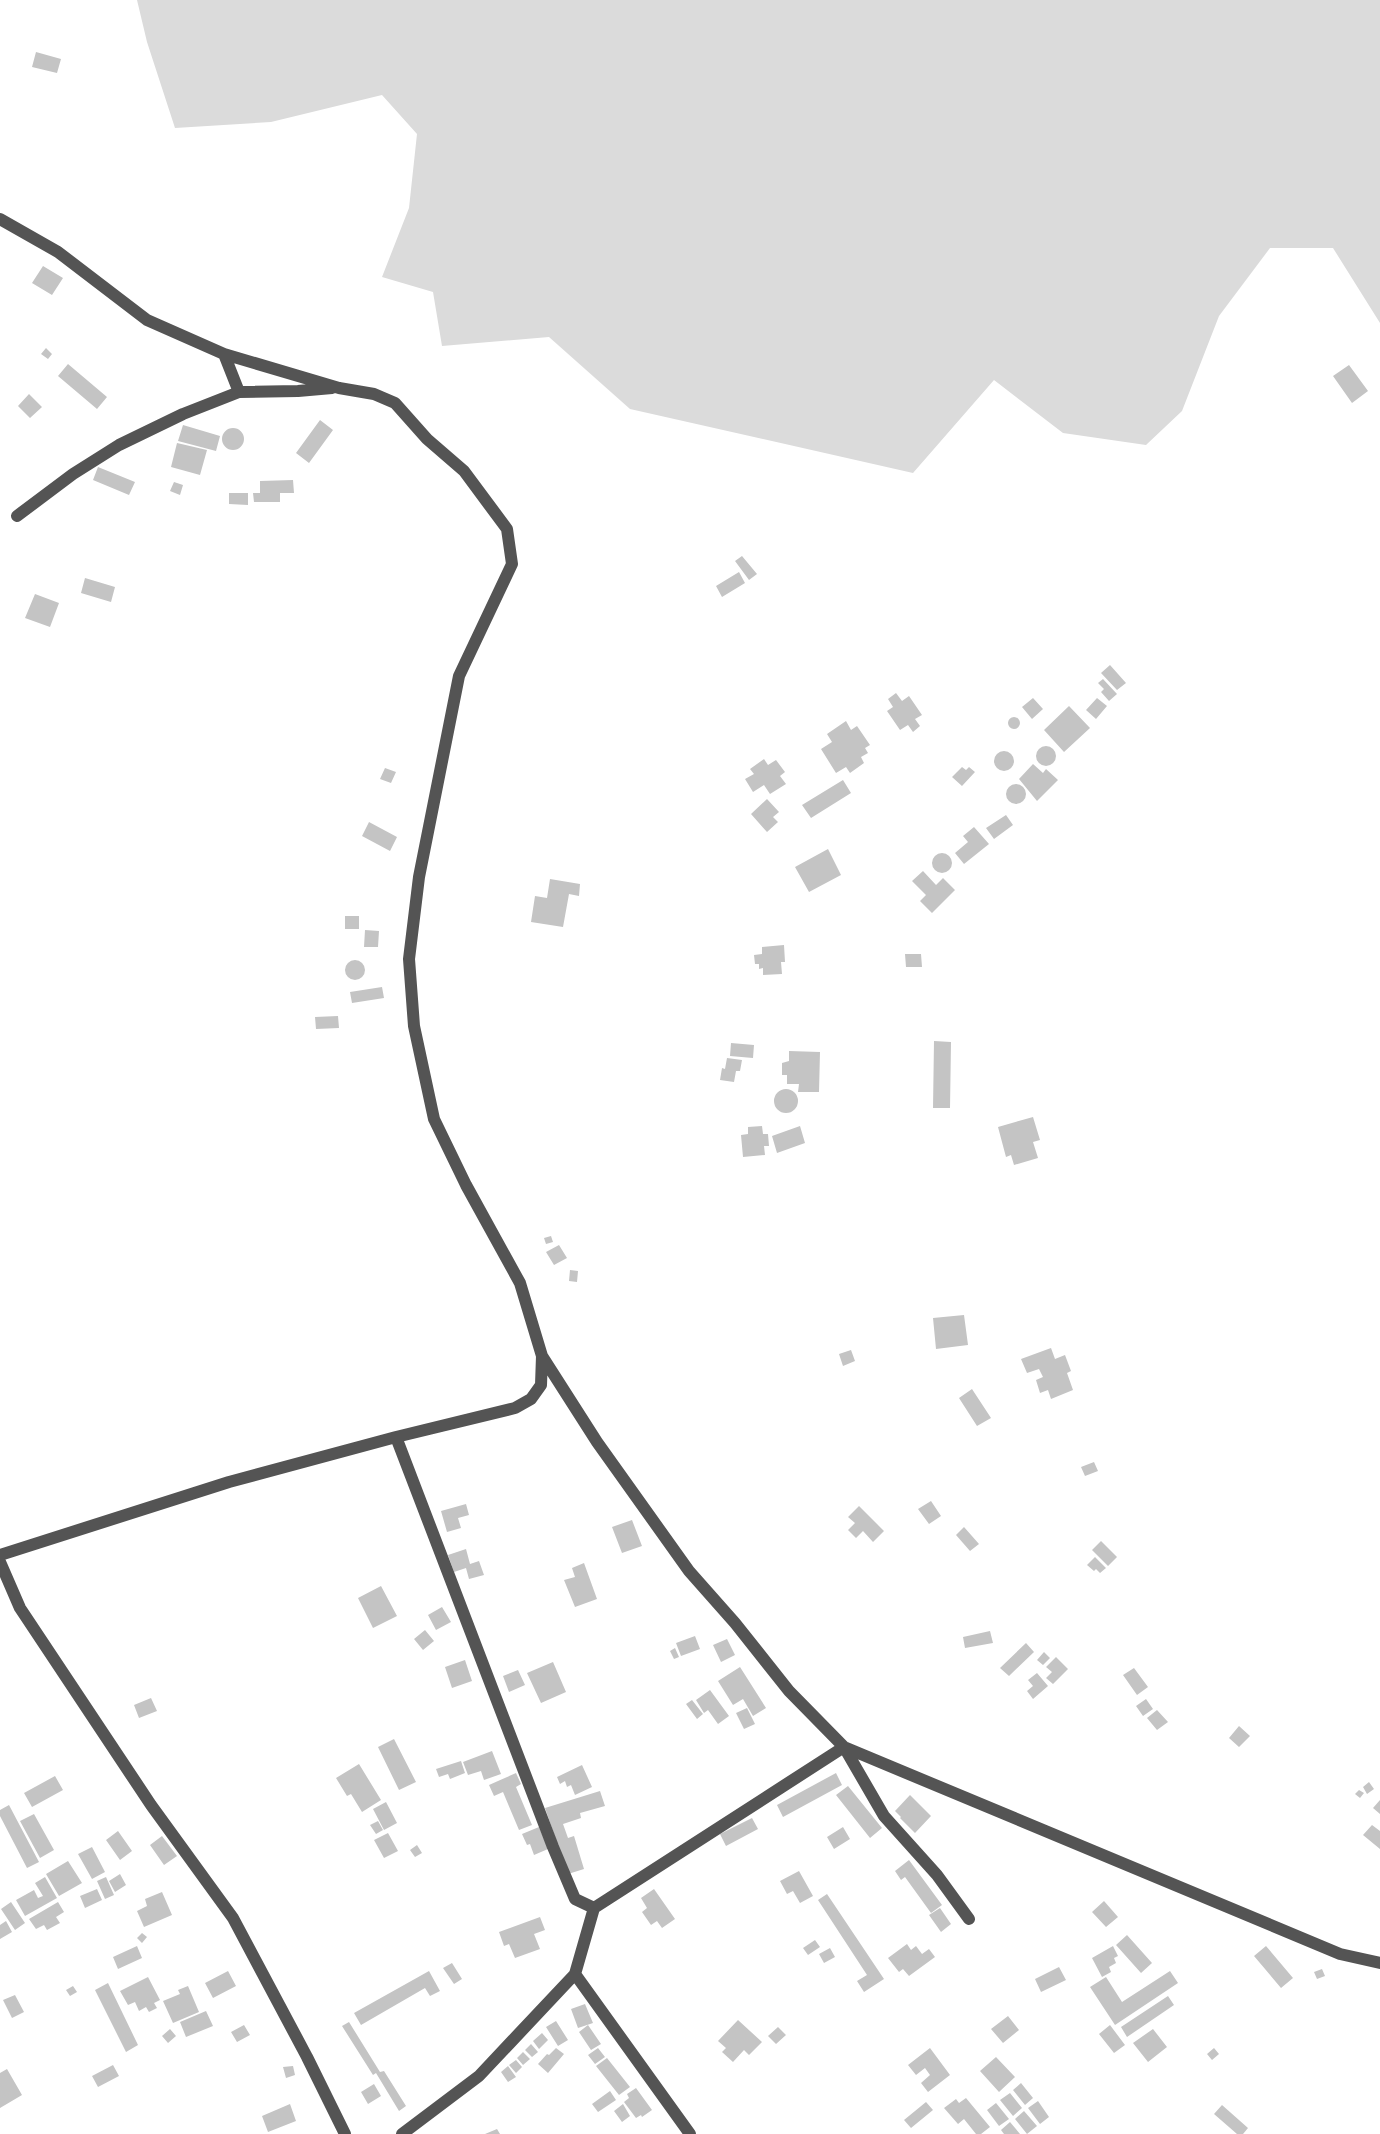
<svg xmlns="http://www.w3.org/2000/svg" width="1380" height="2134" viewBox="0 0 1380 2134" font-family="'IBM Plex Sans',sans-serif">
<rect width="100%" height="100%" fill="#fff"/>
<path fill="#dbdbdb" d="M 137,0 L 1380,0 L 1380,323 L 1333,248 L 1270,248 L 1219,316 L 1182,411 L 1146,445 L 1063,433 L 994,380 L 913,473 L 630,409 L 549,337 L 442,346 L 433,292 L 382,277 L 409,208 L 417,134 L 382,95 L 271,122 L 175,128 L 147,42 Z"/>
<path fill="#c4c4c4" d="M 36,52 L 61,59 L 57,73 L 32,67 Z
M 43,266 L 63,278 L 52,295 L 32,283 Z
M 46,348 L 52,354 L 48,359 L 41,354 Z
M 68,364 L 107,397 L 97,409 L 58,376 Z
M 1349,365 L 1368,391 L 1352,403 L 1333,376 Z
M 29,394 L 42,407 L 30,418 L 18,406 Z
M 320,420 L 333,430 L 309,463 L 296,453 Z
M 183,425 L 220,436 L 216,451 L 178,441 Z
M222 439a11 11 0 1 1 22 0a11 11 0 1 1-22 0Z
M 177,443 L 207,450 L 200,475 L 171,467 Z
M 98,467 L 135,482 L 129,495 L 93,480 Z
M 293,480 L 294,493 L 280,493 L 280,502 L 254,502 L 253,493 L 260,493 L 260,481 Z
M 174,482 L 183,485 L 180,495 L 170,491 Z
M 229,493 L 248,493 L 248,505 L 229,504 Z
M 742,556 L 757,574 L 749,580 L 735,561 Z
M 739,572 L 745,583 L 722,597 L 716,586 Z
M 85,578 L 115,587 L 111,602 L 81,593 Z
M 35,594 L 59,603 L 50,627 L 25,618 Z
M 1110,665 L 1126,683 L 1117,690 L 1101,673 Z
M 1103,679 L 1117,694 L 1109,701 L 1101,692 L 1104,689 L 1098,683 Z
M 896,693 L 902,701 L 909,696 L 922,715 L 915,719 L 920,726 L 913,732 L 908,725 L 900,730 L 887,711 L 893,707 L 888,699 Z
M 1033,698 L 1043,709 L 1032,719 L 1022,707 Z
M 1097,698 L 1107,706 L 1096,719 L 1086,710 Z
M 1069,706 L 1090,728 L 1064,752 L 1044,730 Z
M1008 723a6 6 0 1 1 12 0a6 6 0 1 1-12 0Z
M 846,721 L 851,730 L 857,726 L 870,745 L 865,748 L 868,753 L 861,757 L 864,763 L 850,773 L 846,767 L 836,773 L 821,749 L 832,742 L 827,734 Z
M1036 756a10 10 0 1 1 20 0a10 10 0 1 1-20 0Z
M994 761a10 10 0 1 1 20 0a10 10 0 1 1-20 0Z
M 764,759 L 768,765 L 776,760 L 785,772 L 780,776 L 786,784 L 770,794 L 764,785 L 753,792 L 745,779 L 754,774 L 750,769 Z
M 1033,764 L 1043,773 L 1046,769 L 1058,780 L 1037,801 L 1019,779 Z
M 962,767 L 966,770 L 969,767 L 975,772 L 962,786 L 952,777 Z
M 385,768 L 396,772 L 391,783 L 380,779 Z
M 843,780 L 851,793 L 811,818 L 802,805 Z
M1006 794a10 10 0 1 1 20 0a10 10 0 1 1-20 0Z
M 767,799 L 779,812 L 773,817 L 778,822 L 767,832 L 751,814 Z
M 1006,815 L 1013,825 L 994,839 L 986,828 Z
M 369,822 L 397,837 L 390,851 L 362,836 Z
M 974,827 L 989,844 L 964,864 L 955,853 L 968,842 L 963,836 Z
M 828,849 L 841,875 L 809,892 L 795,867 Z
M932 863a10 10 0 1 1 20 0a10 10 0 1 1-20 0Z
M 923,871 L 936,885 L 943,878 L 955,890 L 932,913 L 920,901 L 926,895 L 912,881 Z
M 550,879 L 580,884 L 579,896 L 569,894 L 563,927 L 531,922 L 535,896 L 547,898 Z
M 345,916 L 359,916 L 359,929 L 345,929 Z
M 365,930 L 379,931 L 378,947 L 364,947 Z
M 784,945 L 785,962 L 781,962 L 782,974 L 763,975 L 763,968 L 759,969 L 759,964 L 755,964 L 754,955 L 762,954 L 762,947 Z
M 905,954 L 921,954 L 922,967 L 906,967 Z
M345 970a10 10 0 1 1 20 0a10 10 0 1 1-20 0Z
M 382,987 L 384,998 L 352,1003 L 350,992 Z
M 338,1016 L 339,1028 L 316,1029 L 315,1017 Z
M 934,1041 L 951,1042 L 950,1108 L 933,1108 Z
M 731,1043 L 754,1045 L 753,1058 L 730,1056 Z
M 789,1051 L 820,1052 L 819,1092 L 798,1092 L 799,1084 L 787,1084 L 787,1075 L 782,1075 L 782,1063 L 789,1061 Z
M 727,1058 L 742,1060 L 740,1071 L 736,1071 L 734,1082 L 720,1080 L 722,1068 L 725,1069 Z
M774 1101a12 12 0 1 1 24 0a12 12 0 1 1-24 0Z
M 1033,1117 L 1040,1140 L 1033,1142 L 1038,1158 L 1014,1165 L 1011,1155 L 1006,1157 L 998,1127 Z
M 762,1126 L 763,1134 L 768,1134 L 769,1146 L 764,1146 L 765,1155 L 743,1157 L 741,1135 L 748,1134 L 748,1127 Z
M 800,1126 L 805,1143 L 777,1153 L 772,1136 Z
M 551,1236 L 553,1242 L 546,1244 L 544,1238 Z
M 559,1245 L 567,1258 L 554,1265 L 546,1252 Z
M 570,1270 L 578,1271 L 577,1282 L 569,1281 Z
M 964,1315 L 968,1345 L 936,1349 L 933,1318 Z
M 1051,1348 L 1055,1359 L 1065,1355 L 1071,1371 L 1067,1373 L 1073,1390 L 1051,1399 L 1048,1390 L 1040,1393 L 1036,1380 L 1043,1377 L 1039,1369 L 1027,1373 L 1021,1359 Z
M 851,1350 L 855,1361 L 843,1366 L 839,1354 Z
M 972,1389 L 991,1418 L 977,1426 L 959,1398 Z
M 1094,1462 L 1098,1471 L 1085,1476 L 1081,1467 Z
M 931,1501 L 941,1516 L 929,1524 L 918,1509 Z
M 466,1504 L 469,1515 L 458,1518 L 461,1528 L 447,1532 L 441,1511 Z
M 859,1506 L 884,1531 L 873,1542 L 863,1531 L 856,1538 L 848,1530 L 855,1523 L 848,1517 Z
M 632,1520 L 642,1546 L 622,1553 L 612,1527 Z
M 964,1527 L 979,1544 L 970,1551 L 956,1535 Z
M 1101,1541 L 1117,1557 L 1108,1566 L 1092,1550 Z
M 466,1549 L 470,1564 L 479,1561 L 484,1575 L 469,1579 L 466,1568 L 454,1572 L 448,1555 Z
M 1095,1557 L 1106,1568 L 1100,1573 L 1096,1569 L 1094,1571 L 1087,1565 Z
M 584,1563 L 597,1599 L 575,1607 L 564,1580 L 575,1577 L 572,1568 Z
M 381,1586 L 397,1616 L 373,1628 L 358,1598 Z
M 442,1607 L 451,1622 L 436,1630 L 428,1615 Z
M 425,1630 L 434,1641 L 423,1650 L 414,1639 Z
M 990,1631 L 993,1643 L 965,1648 L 963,1637 Z
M 695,1636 L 700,1649 L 681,1656 L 676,1643 Z
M 727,1639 L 735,1655 L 721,1662 L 713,1645 Z
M 1026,1643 L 1034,1652 L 1009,1676 L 1000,1668 Z
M 675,1648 L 679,1657 L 674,1659 L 670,1651 Z
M 1044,1652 L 1050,1658 L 1043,1665 L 1037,1660 Z
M 1056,1657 L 1068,1669 L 1053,1684 L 1046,1678 L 1052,1672 L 1046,1667 Z
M 465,1660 L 472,1681 L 452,1688 L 445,1667 Z
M 553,1662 L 566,1692 L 541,1703 L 527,1673 Z
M 740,1667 L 766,1708 L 753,1716 L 743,1699 L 733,1705 L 718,1681 Z
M 1134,1668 L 1148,1687 L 1137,1695 L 1123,1675 Z
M 518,1670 L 525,1685 L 509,1692 L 503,1676 Z
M 1037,1673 L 1048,1686 L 1033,1699 L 1027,1691 L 1033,1686 L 1028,1680 Z
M 710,1690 L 729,1716 L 718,1724 L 708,1710 L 704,1713 L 696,1700 Z
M 151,1698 L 157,1711 L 139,1718 L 134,1705 Z
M 1146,1699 L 1153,1709 L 1143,1716 L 1136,1706 Z
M 692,1700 L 703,1714 L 697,1719 L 686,1704 Z
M 747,1708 L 755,1724 L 744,1729 L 736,1713 Z
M 1157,1710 L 1168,1722 L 1157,1730 L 1147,1718 Z
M 1239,1726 L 1250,1736 L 1239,1747 L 1229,1738 Z
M 394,1739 L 416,1782 L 399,1790 L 378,1747 Z
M 492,1751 L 501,1774 L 484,1780 L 481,1771 L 468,1775 L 463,1762 Z
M 461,1761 L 465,1773 L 450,1779 L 448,1774 L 439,1777 L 436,1769 Z
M 359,1764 L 381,1800 L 362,1812 L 351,1794 L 347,1796 L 336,1778 Z
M 582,1765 L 592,1787 L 575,1795 L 571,1785 L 567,1787 L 565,1781 L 560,1784 L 557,1777 Z
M 516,1773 L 521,1784 L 516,1787 L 532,1825 L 519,1830 L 503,1792 L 494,1796 L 489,1785 Z
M 836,1773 L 842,1785 L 783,1817 L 777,1805 Z
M 55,1776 L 63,1790 L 32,1807 L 24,1793 Z
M 1369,1782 L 1374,1789 L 1367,1794 L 1363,1787 Z
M 848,1786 L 882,1828 L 870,1838 L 836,1795 Z
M 1359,1790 L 1364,1793 L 1360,1798 L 1355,1794 Z
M 600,1791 L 605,1806 L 580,1813 L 581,1818 L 563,1824 L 568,1838 L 574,1836 L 584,1869 L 568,1874 L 545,1808 Z
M 910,1795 L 931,1816 L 915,1833 L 900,1818 L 901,1817 L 895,1811 Z
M 1380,1800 L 1380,1814 L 1373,1808 Z
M 386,1802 L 397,1823 L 384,1830 L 373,1809 Z
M 9,1805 L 39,1862 L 27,1868 L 0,1816 L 0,1810 Z
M 34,1814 L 54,1850 L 40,1858 L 20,1821 Z
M 752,1818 L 758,1829 L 726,1846 L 720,1834 Z
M 378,1821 L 383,1830 L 376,1834 L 370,1825 Z
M 1372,1825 L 1380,1831 L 1380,1849 L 1363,1835 Z
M 539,1827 L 548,1849 L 534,1855 L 530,1844 L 527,1845 L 522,1834 Z
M 843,1827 L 850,1839 L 834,1849 L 827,1837 Z
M 118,1831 L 132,1851 L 120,1860 L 106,1840 Z
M 388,1833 L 398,1851 L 384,1858 L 374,1840 Z
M 162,1836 L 177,1856 L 164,1865 L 150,1845 Z
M 417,1845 L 422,1853 L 415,1857 L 410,1850 Z
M 92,1847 L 105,1872 L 92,1879 L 78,1854 Z
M 909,1860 L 942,1905 L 931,1913 L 905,1877 L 901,1880 L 895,1871 Z
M 68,1861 L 82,1883 L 59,1896 L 46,1874 Z
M 799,1871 L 813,1896 L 800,1903 L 793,1891 L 787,1894 L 780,1881 Z
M 120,1874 L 126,1885 L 115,1892 L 109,1881 Z
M 45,1877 L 57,1898 L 25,1916 L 16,1900 L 34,1890 L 38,1898 L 43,1896 L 35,1883 Z
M 106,1877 L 114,1895 L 105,1899 L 97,1881 Z
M 97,1889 L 102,1900 L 85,1908 L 80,1896 Z
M 654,1889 L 675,1919 L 662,1928 L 657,1921 L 651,1925 L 642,1912 L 647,1908 L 641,1898 Z
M 162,1892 L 172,1915 L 144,1927 L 137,1911 L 147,1906 L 145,1899 Z
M 827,1894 L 884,1979 L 864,1992 L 857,1981 L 867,1975 L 818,1900 Z
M 1104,1901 L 1118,1917 L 1106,1927 L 1092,1912 Z
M 11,1902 L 25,1923 L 15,1930 L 1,1909 Z
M 58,1902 L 64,1912 L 56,1917 L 60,1923 L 47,1930 L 44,1925 L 36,1929 L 29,1919 Z
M 940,1908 L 951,1924 L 941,1932 L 929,1915 Z
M 540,1917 L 545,1930 L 534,1934 L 540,1949 L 515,1958 L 509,1944 L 504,1946 L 499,1932 Z
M 6,1921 L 12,1932 L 0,1939 L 0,1925 Z
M 142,1933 L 147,1937 L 142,1943 L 137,1938 Z
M 1127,1935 L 1152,1963 L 1141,1973 L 1116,1945 Z
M 815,1940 L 820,1947 L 808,1955 L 803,1948 Z
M 907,1944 L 911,1950 L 916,1946 L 922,1954 L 929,1949 L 935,1957 L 909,1976 L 903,1969 L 899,1972 L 888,1958 Z
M 137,1946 L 142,1958 L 118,1969 L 113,1957 Z
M 1113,1946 L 1118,1956 L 1114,1958 L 1116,1963 L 1109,1967 L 1111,1972 L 1102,1977 L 1092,1958 Z
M 1266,1946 L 1293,1978 L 1281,1988 L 1254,1956 Z
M 830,1948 L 835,1957 L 824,1963 L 819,1954 Z
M 452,1963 L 462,1979 L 454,1984 L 443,1968 Z
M 1059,1967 L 1066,1980 L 1041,1992 L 1035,1979 Z
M 1322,1969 L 1325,1976 L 1317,1979 L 1314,1972 Z
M 228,1971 L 236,1986 L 213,1998 L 205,1983 Z
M 429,1971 L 440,1991 L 430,1996 L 425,1988 L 361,2025 L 354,2013 Z
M 1170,1971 L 1178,1983 L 1115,2025 L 1090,1987 L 1106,1977 L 1122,2002 Z
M 148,1977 L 160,2000 L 154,2003 L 157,2008 L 149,2012 L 146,2007 L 139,2011 L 135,2002 L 128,2005 L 120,1991 Z
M 108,1983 L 138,2045 L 126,2052 L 95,1990 Z
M 73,1986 L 77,1992 L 70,1996 L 66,1990 Z
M 188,1986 L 199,2012 L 173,2023 L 163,2001 L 180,1994 L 178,1990 Z
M 15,1995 L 24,2012 L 12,2018 L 3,2000 Z
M 1168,1996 L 1174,2005 L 1127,2037 L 1121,2027 Z
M 585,2004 L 593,2023 L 578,2028 L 571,2009 Z
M 206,2011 L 213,2026 L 186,2037 L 180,2022 Z
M 1008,2016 L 1019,2030 L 1003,2043 L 991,2029 Z
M 738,2020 L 762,2042 L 749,2055 L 744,2050 L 733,2062 L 722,2052 L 726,2048 L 718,2041 Z
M 556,2021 L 568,2040 L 558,2046 L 546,2027 Z
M 349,2022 L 380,2072 L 384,2071 L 406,2106 L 399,2111 L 376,2073 L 373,2075 L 342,2026 Z
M 244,2025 L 250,2035 L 237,2042 L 231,2032 Z
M 588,2025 L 601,2044 L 591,2050 L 579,2032 Z
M 1110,2025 L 1125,2045 L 1114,2053 L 1099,2034 Z
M 778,2027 L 786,2035 L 776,2044 L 768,2036 Z
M 170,2029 L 176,2036 L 168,2043 L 162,2036 Z
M 1153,2029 L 1167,2047 L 1148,2062 L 1133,2043 Z
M 542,2033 L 548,2040 L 539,2049 L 533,2041 Z
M 531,2044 L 538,2052 L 532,2057 L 525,2050 Z
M 556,2048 L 564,2054 L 548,2073 L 538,2064 L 547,2054 L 549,2055 Z
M 598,2048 L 605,2057 L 595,2064 L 588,2055 Z
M 930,2048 L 950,2075 L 928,2092 L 921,2083 L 930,2075 L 925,2068 L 916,2075 L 908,2065 Z
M 1214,2048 L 1219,2054 L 1212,2060 L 1207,2054 Z
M 523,2052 L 530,2059 L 523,2065 L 517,2058 Z
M 996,2057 L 1015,2077 L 999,2092 L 980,2071 Z
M 607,2058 L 630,2087 L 619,2095 L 596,2066 Z
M 516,2060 L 522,2067 L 516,2073 L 509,2065 Z
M 113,2065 L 119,2076 L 98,2087 L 92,2076 Z
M 293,2066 L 295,2075 L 286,2078 L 283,2067 Z
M 508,2066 L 516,2077 L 508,2082 L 501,2072 Z
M 7,2069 L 22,2095 L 0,2108 L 0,2073 Z
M 1021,2083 L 1033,2098 L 1025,2105 L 1013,2090 Z
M 374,2084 L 381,2096 L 368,2104 L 361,2092 Z
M 636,2088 L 652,2110 L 642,2117 L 641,2115 L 636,2118 L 624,2102 L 629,2098 L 627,2094 Z
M 610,2091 L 616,2100 L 598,2112 L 592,2104 Z
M 1010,2093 L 1022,2108 L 1013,2116 L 1000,2100 Z
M 966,2098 L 990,2127 L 981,2134 L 976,2134 L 964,2119 L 958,2124 L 944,2108 L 956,2099 L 959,2103 Z
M 1038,2101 L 1049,2117 L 1040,2124 L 1028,2108 Z
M 926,2102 L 933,2110 L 911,2128 L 904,2120 Z
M 996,2103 L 1009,2119 L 999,2126 L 987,2110 Z
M 290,2104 L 296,2121 L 268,2132 L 262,2116 Z
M 623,2104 L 630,2116 L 622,2122 L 614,2111 Z
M 1222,2105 L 1248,2128 L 1243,2134 L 1237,2134 L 1214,2114 Z
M 1024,2111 L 1037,2126 L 1027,2134 L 1015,2119 Z
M 1010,2122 L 1020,2134 L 1004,2134 L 1001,2130 Z
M 497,2129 L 500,2134 L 485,2134 Z"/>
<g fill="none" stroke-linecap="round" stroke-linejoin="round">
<path stroke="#545454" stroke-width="12" d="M 0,219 L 58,252 L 147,320 L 224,354 L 339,388 L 374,394 L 395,403 L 427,439 L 464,471 L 507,529 L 512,564 L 459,676 L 419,877 L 409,959 L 414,1026 L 434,1119 L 466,1185 L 520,1283 L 542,1356 L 541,1385 L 531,1399 L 515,1408 L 396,1437 L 229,1482 L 0,1555
M 224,354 L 239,392
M 17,516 L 73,474 L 119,445 L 183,414 L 239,392 L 298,391 L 332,388
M 542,1356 L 597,1442 L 689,1571 L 735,1623 L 789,1691 L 844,1747 L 884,1816 L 937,1875 L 969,1919
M 396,1437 L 553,1847 L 575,1899 L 594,1908
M 0,1562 L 20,1608 L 151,1805 L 233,1918 L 307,2057 L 345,2134
M 575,1974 L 690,2134
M 402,2134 L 479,2076 L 575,1974 L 594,1908 L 844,1747 L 1340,1954 L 1380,1963"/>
</g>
</svg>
